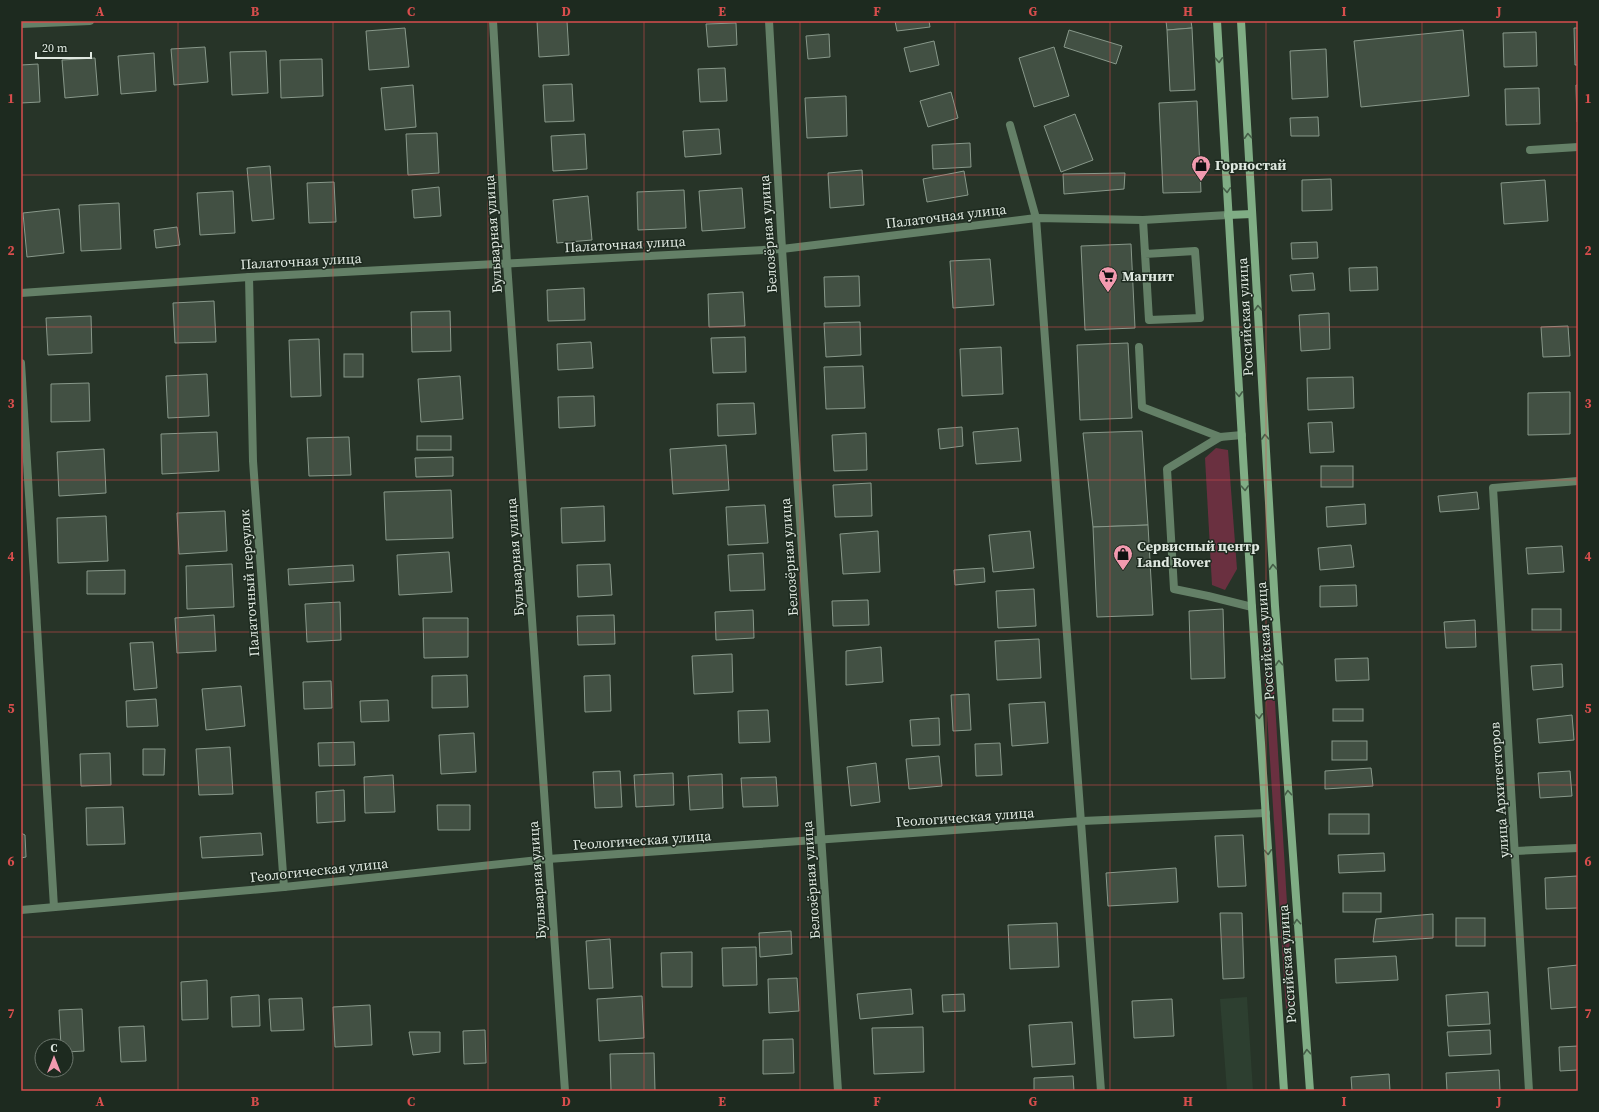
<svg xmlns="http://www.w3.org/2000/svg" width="1599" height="1112" font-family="'Source Serif 4',serif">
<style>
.built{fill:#2d3f30}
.green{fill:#6a3040}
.building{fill:#425043;stroke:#88988a}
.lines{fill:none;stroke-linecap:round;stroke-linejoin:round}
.lane{stroke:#648067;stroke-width:8}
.street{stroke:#648067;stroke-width:8}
.secondary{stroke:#80ad85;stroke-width:8}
.oneway{stroke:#455e48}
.grid{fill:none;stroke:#d84e4d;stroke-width:1;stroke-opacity:0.55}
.labels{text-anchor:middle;stroke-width:3;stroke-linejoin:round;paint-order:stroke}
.poi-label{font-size:14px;font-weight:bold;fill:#dfe8e0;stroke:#1d2a1f;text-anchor:start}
.street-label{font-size:14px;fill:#dfe8e0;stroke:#1d2a1f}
.neatline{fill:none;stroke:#d84e4d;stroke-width:1.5}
.grid-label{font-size:13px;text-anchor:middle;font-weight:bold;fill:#d84e4d}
</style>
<rect width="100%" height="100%" fill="#273428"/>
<polygon class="built" points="1247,997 1253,1091 1227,1091 1220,999"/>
<g class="green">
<polygon points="1216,448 1228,450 1237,569 1225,590 1212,585 1205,458"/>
<polygon points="1271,635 1293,1004 1286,1009 1262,636"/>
</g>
<g class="building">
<polygon points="537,21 567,21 569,55 539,57"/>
<polygon points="895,21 929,21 930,27 897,31"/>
<polygon points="1166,21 1191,21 1192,28 1167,30"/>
<polygon points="736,23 737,45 708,47 706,24"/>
<polygon points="405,28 409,67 369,70 366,31"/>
<polygon points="1192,28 1195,90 1170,91 1167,30"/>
<polygon points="1574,28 1578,28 1578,65 1575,65"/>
<polygon points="1069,30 1122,46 1116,64 1064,47"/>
<polygon points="1463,30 1469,96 1361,107 1354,41"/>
<polygon points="1536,32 1537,66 1504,67 1503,33"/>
<polygon points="829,34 830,57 808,59 806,36"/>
<polygon points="934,41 939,65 910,72 904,48"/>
<polygon points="205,47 208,82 174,85 171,49"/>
<polygon points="1054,47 1069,96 1034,107 1019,58"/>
<polygon points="1326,49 1328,97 1292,99 1290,51"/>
<polygon points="266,51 268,93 232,95 230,52"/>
<polygon points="154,53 156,91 121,94 118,56"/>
<polygon points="95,58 98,95 65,98 62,60"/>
<polygon points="322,59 323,96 281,98 280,60"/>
<polygon points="38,64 40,102 21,103 21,65"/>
<polygon points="725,68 727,101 700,102 698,69"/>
<polygon points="572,84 574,121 545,122 543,85"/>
<polygon points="413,85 416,127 385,130 381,88"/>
<polygon points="1576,85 1578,85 1578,122 1577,122"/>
<polygon points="1539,88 1540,124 1506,125 1505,89"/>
<polygon points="951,92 958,118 928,127 920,101"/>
<polygon points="846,96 847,136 807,138 805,98"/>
<polygon points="1197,101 1201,192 1163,193 1159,103"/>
<polygon points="1075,114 1093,160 1061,172 1044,126"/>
<polygon points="1318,117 1319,136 1291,136 1290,118"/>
<polygon points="719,129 721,154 685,157 683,131"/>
<polygon points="437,133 439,173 408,175 406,134"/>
<polygon points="585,134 587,169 553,171 551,136"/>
<polygon points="970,143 971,167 933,169 932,145"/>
<polygon points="270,166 274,219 252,221 247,168"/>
<polygon points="862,170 864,205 830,208 828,173"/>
<polygon points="964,171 968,195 927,202 923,179"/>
<polygon points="1125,173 1124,189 1064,194 1063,174"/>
<polygon points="1331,179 1332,210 1302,211 1302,180"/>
<polygon points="1545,180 1548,221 1504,224 1501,183"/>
<polygon points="334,182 336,222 309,223 307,183"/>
<polygon points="439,187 441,216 414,218 412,190"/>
<polygon points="742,188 745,228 702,231 699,191"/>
<polygon points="684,190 686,228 638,230 637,192"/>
<polygon points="233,191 235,233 200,235 197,193"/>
<polygon points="588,196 592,240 557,243 553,200"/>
<polygon points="119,203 121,249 81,251 79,205"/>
<polygon points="59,209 64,253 27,257 23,213"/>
<polygon points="177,227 180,245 156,248 154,230"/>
<polygon points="1317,242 1318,258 1292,259 1291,243"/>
<polygon points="1131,244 1135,328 1085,330 1081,246"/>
<polygon points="990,259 994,305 953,308 950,261"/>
<polygon points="1377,267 1378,290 1350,291 1349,268"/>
<polygon points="1313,273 1315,290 1292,291 1290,275"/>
<polygon points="859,276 860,306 825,307 824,277"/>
<polygon points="584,288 585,320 548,321 547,290"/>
<polygon points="743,292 745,326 709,327 708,294"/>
<polygon points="214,301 216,342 175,343 173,303"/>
<polygon points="450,311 451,351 412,352 411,312"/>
<polygon points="1329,313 1330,349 1301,351 1299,315"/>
<polygon points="91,316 92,353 48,355 46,318"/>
<polygon points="860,322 861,355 826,357 824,323"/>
<polygon points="1568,326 1570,356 1543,357 1541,327"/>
<polygon points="745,337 746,372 713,373 711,338"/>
<polygon points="319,339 321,396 291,397 289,340"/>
<polygon points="591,342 593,368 558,370 557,344"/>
<polygon points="1128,343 1132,418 1080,420 1077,345"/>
<polygon points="1001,347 1003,394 962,396 960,349"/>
<rect x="344" y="354" width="19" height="23"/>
<polygon points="863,366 865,408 826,409 824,367"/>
<polygon points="207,374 209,416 168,418 166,376"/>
<polygon points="460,376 463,419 421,422 418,379"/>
<polygon points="1353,377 1354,408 1308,410 1307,378"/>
<polygon points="89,383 90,421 51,422 51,384"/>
<polygon points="1570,392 1570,434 1528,435 1528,393"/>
<polygon points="594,396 595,426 559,428 558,397"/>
<polygon points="754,403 756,434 718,436 717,404"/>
<polygon points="1332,422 1334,452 1310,453 1308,423"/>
<polygon points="962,427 963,446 940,449 938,429"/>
<polygon points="1018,428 1021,461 976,464 973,432"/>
<polygon points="1142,431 1148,525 1093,527 1083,433"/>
<polygon points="217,432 219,471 162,474 161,434"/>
<polygon points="866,433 867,470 834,471 832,435"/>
<rect x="417" y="436" width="34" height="14"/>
<polygon points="349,437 351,475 309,476 307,438"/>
<polygon points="726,445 729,490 673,494 670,449"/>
<polygon points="104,449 106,493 59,496 57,452"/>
<polygon points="453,457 453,476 416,477 415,458"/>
<rect x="1321" y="466" width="32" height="21"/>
<polygon points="871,483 872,516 835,517 833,485"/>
<polygon points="451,490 453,538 386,540 384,492"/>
<polygon points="1477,492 1479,509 1440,512 1438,496"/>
<polygon points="1365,504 1366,524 1327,527 1326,507"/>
<polygon points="765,505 768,543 728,545 726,507"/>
<polygon points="604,506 605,541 562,543 561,508"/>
<polygon points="225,511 227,551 179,554 177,513"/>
<polygon points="106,516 108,561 58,563 57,518"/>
<polygon points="1148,525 1153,615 1097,617 1093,527"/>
<polygon points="878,531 880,572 843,574 840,534"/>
<polygon points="1030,531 1034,568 993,572 989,535"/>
<polygon points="1351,545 1354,567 1320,570 1318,548"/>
<polygon points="1562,546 1564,572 1528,574 1526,548"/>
<polygon points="449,552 452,592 399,595 397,555"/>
<polygon points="763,553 765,590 730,591 728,555"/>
<polygon points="232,564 234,607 187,609 186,566"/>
<polygon points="610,564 612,595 578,597 577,565"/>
<polygon points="353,565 354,581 289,585 288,569"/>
<polygon points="984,568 985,582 955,585 954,570"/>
<polygon points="125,570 125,594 87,594 87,571"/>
<polygon points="1356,585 1357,606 1320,607 1320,586"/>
<polygon points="1034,589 1036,626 998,628 996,591"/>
<polygon points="868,600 869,625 833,626 832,601"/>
<polygon points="340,602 341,640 307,642 305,604"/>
<polygon points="1223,609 1225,678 1191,679 1189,611"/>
<rect x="1532" y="609" width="29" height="21"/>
<polygon points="753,610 754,638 716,640 715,612"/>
<polygon points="214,615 216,651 177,653 175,618"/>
<polygon points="614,615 615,644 578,645 577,616"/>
<polygon points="423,618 468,618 468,657 424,658"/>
<polygon points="1475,620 1476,647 1446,648 1444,622"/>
<polygon points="1039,639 1041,678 997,680 995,641"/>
<polygon points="153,642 157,688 134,690 130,643"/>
<polygon points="881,647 883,682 846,685 846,651"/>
<polygon points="732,654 733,692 694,694 692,656"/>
<polygon points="1368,658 1369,680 1336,681 1335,659"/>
<polygon points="1562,664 1563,687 1533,690 1531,666"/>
<polygon points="467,675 468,707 432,708 432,676"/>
<polygon points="610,675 611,711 585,712 584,676"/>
<polygon points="331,681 332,708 304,709 303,682"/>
<polygon points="241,686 245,726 206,730 202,689"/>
<polygon points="969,694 971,730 953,731 951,695"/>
<polygon points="156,699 158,726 127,727 126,701"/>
<polygon points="388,700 389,721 361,722 360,701"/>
<polygon points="1045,702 1048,743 1012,746 1009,704"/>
<rect x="1333" y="709" width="30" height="12"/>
<polygon points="768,710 770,742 739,743 738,711"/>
<polygon points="1572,715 1574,740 1539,743 1537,719"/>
<polygon points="939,718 940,745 912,746 910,720"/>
<polygon points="474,733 476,772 441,774 439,735"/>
<rect x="1332" y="741" width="35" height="19"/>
<polygon points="354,742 355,765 319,766 318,743"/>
<polygon points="1000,743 1002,775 976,776 975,744"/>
<polygon points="230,747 233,794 199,795 196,749"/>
<polygon points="143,749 165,749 164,775 143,775"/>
<polygon points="110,753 111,785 81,786 80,754"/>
<polygon points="939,756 942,786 909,789 906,759"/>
<polygon points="876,763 880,802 851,806 847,767"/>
<polygon points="1371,768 1373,786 1325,789 1325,771"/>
<polygon points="620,771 622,807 595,808 593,772"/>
<polygon points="1570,771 1572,796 1540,798 1538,773"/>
<polygon points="673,773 674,805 636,807 634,775"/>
<polygon points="722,774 723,808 690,810 688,776"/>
<polygon points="393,775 395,812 365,813 364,777"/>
<polygon points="776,777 778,806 743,807 741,778"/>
<polygon points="344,790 345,821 317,823 316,792"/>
<polygon points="437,805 470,805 470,830 438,830"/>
<polygon points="123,807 125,844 87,845 86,808"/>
<rect x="1329" y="814" width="40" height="20"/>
<polygon points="21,833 25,835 26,857 21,858"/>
<polygon points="261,833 263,855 202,858 200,837"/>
<polygon points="1243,835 1246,886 1218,887 1215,836"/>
<polygon points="1384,853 1385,871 1339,873 1338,855"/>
<polygon points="1176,868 1178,902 1108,906 1106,873"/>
<polygon points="1577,876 1578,908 1546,909 1545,878"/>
<rect x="1343" y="893" width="38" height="19"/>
<polygon points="1220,913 1242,913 1244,978 1223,979"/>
<polygon points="1433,914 1433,938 1373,942 1376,919"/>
<rect x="1456" y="918" width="29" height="28"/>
<polygon points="1057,923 1059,967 1010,969 1008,925"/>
<polygon points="791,931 792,954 760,957 759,933"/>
<polygon points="610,939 613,988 589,989 586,941"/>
<polygon points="756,947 757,985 723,986 722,948"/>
<polygon points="692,952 692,987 662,987 661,953"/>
<polygon points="1396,956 1398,980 1336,983 1335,959"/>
<polygon points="1578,965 1578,1007 1551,1009 1548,968"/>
<polygon points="797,978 799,1011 769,1013 768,979"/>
<polygon points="207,980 208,1019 182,1020 181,982"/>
<polygon points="911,989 913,1014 860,1019 857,994"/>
<polygon points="1488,992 1490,1024 1448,1026 1446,995"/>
<polygon points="964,994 965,1011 943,1012 942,995"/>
<polygon points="259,995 260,1026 232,1027 231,997"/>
<polygon points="642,996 644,1038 599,1041 597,999"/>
<polygon points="302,998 304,1030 271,1031 269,999"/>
<polygon points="1172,999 1174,1036 1134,1038 1132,1001"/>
<polygon points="370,1005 372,1045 335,1047 333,1007"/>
<polygon points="82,1009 84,1051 66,1052 66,1046 61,1046 59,1010"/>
<polygon points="1072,1022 1075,1064 1032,1067 1029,1025"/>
<polygon points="144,1026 146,1061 121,1062 119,1027"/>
<polygon points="923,1027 924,1072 874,1074 872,1028"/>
<polygon points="485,1030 486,1063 464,1064 463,1031"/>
<polygon points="1490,1030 1491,1054 1449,1056 1447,1032"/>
<polygon points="409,1032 440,1032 440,1052 413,1055"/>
<polygon points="793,1039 794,1073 763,1074 763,1040"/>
<polygon points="1578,1046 1578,1070 1560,1071 1559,1047"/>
<polygon points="654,1053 655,1091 611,1091 610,1054"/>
<polygon points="1499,1070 1500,1091 1447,1091 1446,1073"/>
<polygon points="1389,1074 1390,1091 1352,1091 1351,1077"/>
<polygon points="1073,1076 1074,1091 1034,1091 1034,1078"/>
</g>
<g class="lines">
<g class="lane">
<polyline points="1143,220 1149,320 1200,318 1195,251 1145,254"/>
<polyline points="1139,347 1142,407 1220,437"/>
<polyline points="1242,435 1220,437 1167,469 1174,589 1208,596 1252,607"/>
</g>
<g class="street">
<polyline points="493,21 507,263 565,1091"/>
<polyline points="769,21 782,249 838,1091"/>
<polyline points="21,24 90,21"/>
<polyline points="1010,125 1036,218 1101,1091"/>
<polyline points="1530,150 1578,147"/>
<polyline points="249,277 253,461 284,887"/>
<polyline points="21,293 249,277 782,249 1036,218 1143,220 1228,215"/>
<polyline points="21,363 54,907"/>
<polyline points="1516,851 1578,848"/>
<polyline points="21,910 284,887 548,859 1082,821 1266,813"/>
<polyline points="1529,1091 1493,488 1578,481"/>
</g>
<g class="secondary">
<polyline points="1217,21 1252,607 1284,1091"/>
<polyline points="1241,21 1275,606 1310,1091"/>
<polyline points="1228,215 1252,214"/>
</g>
</g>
<defs><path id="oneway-chevron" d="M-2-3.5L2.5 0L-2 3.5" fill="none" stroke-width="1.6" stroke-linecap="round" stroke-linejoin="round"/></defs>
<g class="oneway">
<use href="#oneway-chevron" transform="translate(1219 60) rotate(87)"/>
<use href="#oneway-chevron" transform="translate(1248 136) rotate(-94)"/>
<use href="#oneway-chevron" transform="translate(1227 190) rotate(87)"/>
<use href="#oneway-chevron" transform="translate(1258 308) rotate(-93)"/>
<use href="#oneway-chevron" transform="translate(1239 394) rotate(87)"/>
<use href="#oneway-chevron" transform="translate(1265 437) rotate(-93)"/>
<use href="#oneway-chevron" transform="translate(1245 488) rotate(87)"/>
<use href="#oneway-chevron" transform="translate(1273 567) rotate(-93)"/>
<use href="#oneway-chevron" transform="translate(1279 663) rotate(-94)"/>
<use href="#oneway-chevron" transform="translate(1259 716) rotate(86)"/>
<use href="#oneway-chevron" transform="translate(1288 793) rotate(-94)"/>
<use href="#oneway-chevron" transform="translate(1268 852) rotate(86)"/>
<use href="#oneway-chevron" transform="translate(1297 922) rotate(-94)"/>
<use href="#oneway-chevron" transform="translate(1307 1052) rotate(-94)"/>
</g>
<path class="grid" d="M178,21V1091M333,21V1091M488,21V1091M644,21V1091M800,21V1091M955,21V1091M1110,21V1091M1266,21V1091M1422,21V1091M21,175H1578M21,327H1578M21,480H1578M21,632H1578M21,785H1578M21,937H1578"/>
<defs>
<g id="shop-pin" transform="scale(1)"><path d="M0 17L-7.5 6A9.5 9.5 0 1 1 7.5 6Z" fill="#f29aaf" stroke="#1d2a1f"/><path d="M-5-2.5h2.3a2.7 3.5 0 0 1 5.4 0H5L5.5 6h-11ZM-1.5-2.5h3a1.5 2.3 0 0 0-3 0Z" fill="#111"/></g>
<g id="supermarket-pin" transform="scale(1)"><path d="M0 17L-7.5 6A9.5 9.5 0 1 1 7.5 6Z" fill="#f29aaf" stroke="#1d2a1f"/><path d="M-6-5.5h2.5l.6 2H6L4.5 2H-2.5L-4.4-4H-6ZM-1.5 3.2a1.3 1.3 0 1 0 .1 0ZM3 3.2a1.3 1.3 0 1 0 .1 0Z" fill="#111"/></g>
</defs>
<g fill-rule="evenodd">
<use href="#shop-pin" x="1201" y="165"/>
<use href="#supermarket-pin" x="1108" y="276"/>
<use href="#shop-pin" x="1123" y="554"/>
</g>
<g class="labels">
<g class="poi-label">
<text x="1215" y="170">Горностай</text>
<text x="1122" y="281">Магнит</text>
<text x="1137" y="551">Сервисный центр<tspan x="1137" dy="16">Land Rover</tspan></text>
</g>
<g class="street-label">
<text transform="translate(946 216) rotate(-7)" y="5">Палаточная улица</text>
<text transform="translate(493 234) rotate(-94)" y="5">Бульварная улица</text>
<text transform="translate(768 234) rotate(-94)" y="5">Белозёрная улица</text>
<text transform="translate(625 244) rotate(-3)" y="5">Палаточная улица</text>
<text transform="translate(301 261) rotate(-3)" y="5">Палаточная улица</text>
<text transform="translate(1245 317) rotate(-93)" y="5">Российская улица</text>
<text transform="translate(515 557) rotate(-94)" y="5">Бульварная улица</text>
<text transform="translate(789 557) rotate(-94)" y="5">Белозёрная улица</text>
<text transform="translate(249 583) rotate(-94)" y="5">Палаточный переулок</text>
<text transform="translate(1265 641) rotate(-94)" y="5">Российская улица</text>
<text transform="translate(1499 790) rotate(-94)" y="5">улица Архитекторов</text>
<text transform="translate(965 817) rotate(-4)" y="5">Геологическая улица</text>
<text transform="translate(642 840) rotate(-4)" y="5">Геологическая улица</text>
<text transform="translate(319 870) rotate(-6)" y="5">Геологическая улица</text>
<text transform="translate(537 880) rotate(-94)" y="5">Бульварная улица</text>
<text transform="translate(811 880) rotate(-94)" y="5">Белозёрная улица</text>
<text transform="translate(1287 964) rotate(-94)" y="5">Российская улица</text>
</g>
</g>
<rect width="1599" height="1112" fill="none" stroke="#1d2a1f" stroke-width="44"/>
<g transform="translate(54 1058)"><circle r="19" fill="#1d2a1f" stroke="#6b766c"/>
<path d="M0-3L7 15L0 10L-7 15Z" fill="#f29aaf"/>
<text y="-6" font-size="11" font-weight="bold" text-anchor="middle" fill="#dfe8e0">С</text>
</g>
<path d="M36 52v6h55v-6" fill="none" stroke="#dfe8e0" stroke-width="2"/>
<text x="42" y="52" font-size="12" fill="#dfe8e0" stroke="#1d2a1f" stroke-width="3" paint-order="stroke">20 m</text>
<rect x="22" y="22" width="1555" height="1068" class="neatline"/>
<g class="grid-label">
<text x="100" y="16">A</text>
<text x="255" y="16">B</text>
<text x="411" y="16">C</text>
<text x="566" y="16">D</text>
<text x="722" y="16">E</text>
<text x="877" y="16">F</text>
<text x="1033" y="16">G</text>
<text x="1188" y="16">H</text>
<text x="1344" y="16">I</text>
<text x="1499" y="16">J</text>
<text x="11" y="103">1</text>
<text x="1588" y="103">1</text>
<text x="11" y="255">2</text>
<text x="1588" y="255">2</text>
<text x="11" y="408">3</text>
<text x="1588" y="408">3</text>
<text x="11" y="561">4</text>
<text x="1588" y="561">4</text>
<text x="11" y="713">5</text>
<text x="1588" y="713">5</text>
<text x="11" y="866">6</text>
<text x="1588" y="866">6</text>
<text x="11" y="1018">7</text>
<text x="1588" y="1018">7</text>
<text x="100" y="1106">A</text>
<text x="255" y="1106">B</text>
<text x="411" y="1106">C</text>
<text x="566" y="1106">D</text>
<text x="722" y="1106">E</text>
<text x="877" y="1106">F</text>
<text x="1033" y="1106">G</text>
<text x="1188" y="1106">H</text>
<text x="1344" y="1106">I</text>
<text x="1499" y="1106">J</text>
</g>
</svg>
